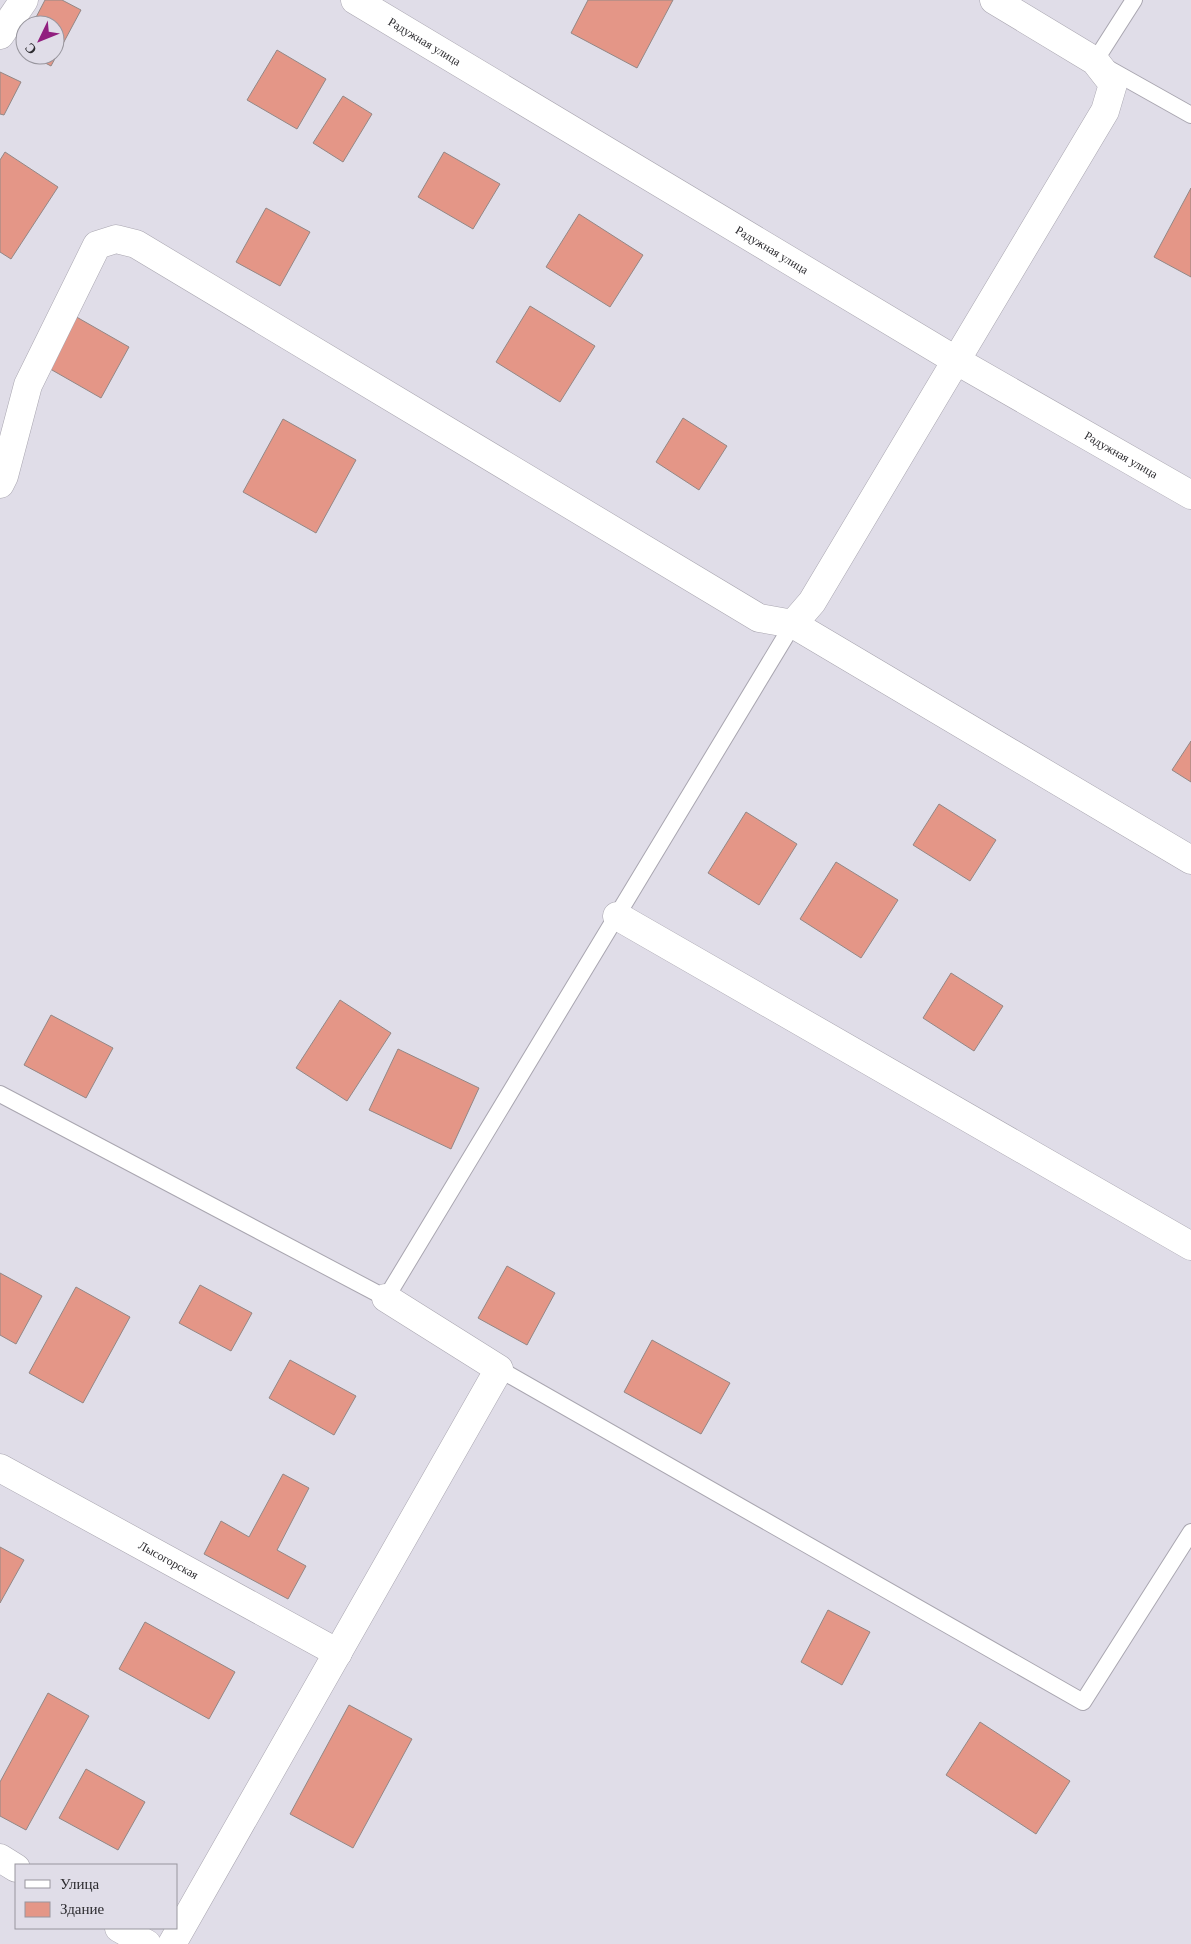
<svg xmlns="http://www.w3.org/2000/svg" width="1191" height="1944" font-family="Georgia,serif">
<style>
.building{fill:#e49687;stroke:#938785}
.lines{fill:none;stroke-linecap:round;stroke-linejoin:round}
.lane-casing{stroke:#a9a6b0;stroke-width:18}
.street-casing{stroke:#a9a6b0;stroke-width:29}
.lane{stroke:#fff;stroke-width:16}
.street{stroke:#fff;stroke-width:28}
.labels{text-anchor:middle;stroke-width:5;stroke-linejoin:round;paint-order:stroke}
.street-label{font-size:12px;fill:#2d2c30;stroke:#e0dde8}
</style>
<rect width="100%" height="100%" fill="#e0dde8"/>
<g class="building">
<polygon points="45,0 62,0 81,10 51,66 30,55 55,55 55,25 32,25"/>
<polygon points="588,0 673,0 637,68 571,33"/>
<polygon points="25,38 25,52 19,49"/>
<polygon points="277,50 326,79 297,129 247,100"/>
<polygon points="0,72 21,82 4,115 0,114"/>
<polygon points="343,96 372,114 343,162 313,143"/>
<polygon points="5,152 58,187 11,259 0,252 0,160"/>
<polygon points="444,152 500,184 473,229 418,197"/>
<polygon points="1191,188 1191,277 1154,257"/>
<polygon points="266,208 310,232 280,286 236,262"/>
<polygon points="579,214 643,255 610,307 546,267"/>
<polygon points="530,306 595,346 560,402 496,362"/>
<polygon points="73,315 129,347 101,398 45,366"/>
<polygon points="683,418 727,446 699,490 656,462"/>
<polygon points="283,419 356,460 316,533 243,492"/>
<polygon points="1191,741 1191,782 1172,770"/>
<polygon points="939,804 996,840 970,881 913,845"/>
<polygon points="746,812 797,844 759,905 708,873"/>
<polygon points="836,862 898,900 861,958 800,919"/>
<polygon points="951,973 1003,1006 974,1051 923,1018"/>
<polygon points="340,1000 391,1033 347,1101 296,1068"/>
<polygon points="51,1015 113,1048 86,1098 24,1065"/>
<polygon points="398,1049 479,1088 451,1149 369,1110"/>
<polygon points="507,1266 555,1293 527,1345 478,1318"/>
<polygon points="0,1273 42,1296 16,1344 0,1335"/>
<polygon points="200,1285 252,1313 231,1351 179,1323"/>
<polygon points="76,1287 130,1317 83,1403 29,1373"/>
<polygon points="652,1340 730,1383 701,1434 624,1392"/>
<polygon points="290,1360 356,1396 334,1435 269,1398"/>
<polygon points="283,1474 309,1488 277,1550 306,1566 288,1599 204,1554 221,1521 249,1537"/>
<polygon points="0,1547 24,1560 0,1603"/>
<polygon points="828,1610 870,1632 842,1685 801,1662"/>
<polygon points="145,1622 235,1672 209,1719 119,1669"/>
<polygon points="48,1693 89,1716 26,1830 0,1816 0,1782"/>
<polygon points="349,1705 412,1739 353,1848 290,1814"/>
<polygon points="980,1722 1070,1781 1036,1834 946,1775"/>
<polygon points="86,1769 145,1802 118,1850 59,1818"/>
</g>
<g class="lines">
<g class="lane-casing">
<g id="lane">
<polyline points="1134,0 1095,61 1191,115"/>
<polyline points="0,1094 386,1298 793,624"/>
<polyline points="499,1369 1083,1702 1191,1532"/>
</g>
</g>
<g class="street-casing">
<g id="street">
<path id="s1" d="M355,0L957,361L1191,495"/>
<polyline points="0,35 24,0"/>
<polyline points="0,484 4,476 28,385 97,245 116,239 136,244 759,618 793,624 812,602 1105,111 1113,84 1095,61 994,0"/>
<polyline points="793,624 1191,860"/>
<polyline points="617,916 1191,1246"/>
<path id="s2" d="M0,1468L338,1653"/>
<polyline points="0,1858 16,1868"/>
<polyline points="119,1928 147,1944"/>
<polyline points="172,1944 499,1369 386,1298"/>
</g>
</g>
<use href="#lane" class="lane"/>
<use href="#street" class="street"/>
</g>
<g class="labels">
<g class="street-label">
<text dy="4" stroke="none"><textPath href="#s1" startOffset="81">Радужная улица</textPath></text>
<text dy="4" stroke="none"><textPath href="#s1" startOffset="486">Радужная улица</textPath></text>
<text dy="4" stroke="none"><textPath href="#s1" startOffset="891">Радужная улица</textPath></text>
<text dy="4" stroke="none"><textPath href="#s2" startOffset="192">Лысогорская</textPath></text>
</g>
</g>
<rect x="15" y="1864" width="162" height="65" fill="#e0dde8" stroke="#98969e"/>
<rect x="25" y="1880" width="25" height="8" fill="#ffffff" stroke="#98969e"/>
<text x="60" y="1889" font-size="15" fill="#2d2c30">Улица</text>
<rect x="25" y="1902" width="25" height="15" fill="#e49687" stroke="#98969e"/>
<text x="60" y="1914" font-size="15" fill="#2d2c30">Здание</text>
<g transform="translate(40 40) rotate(227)"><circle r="24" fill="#e0dde8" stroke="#98969e"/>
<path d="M0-4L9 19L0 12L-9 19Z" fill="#911f7f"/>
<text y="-8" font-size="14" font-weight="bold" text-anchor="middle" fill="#2d2c30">С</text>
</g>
</svg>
